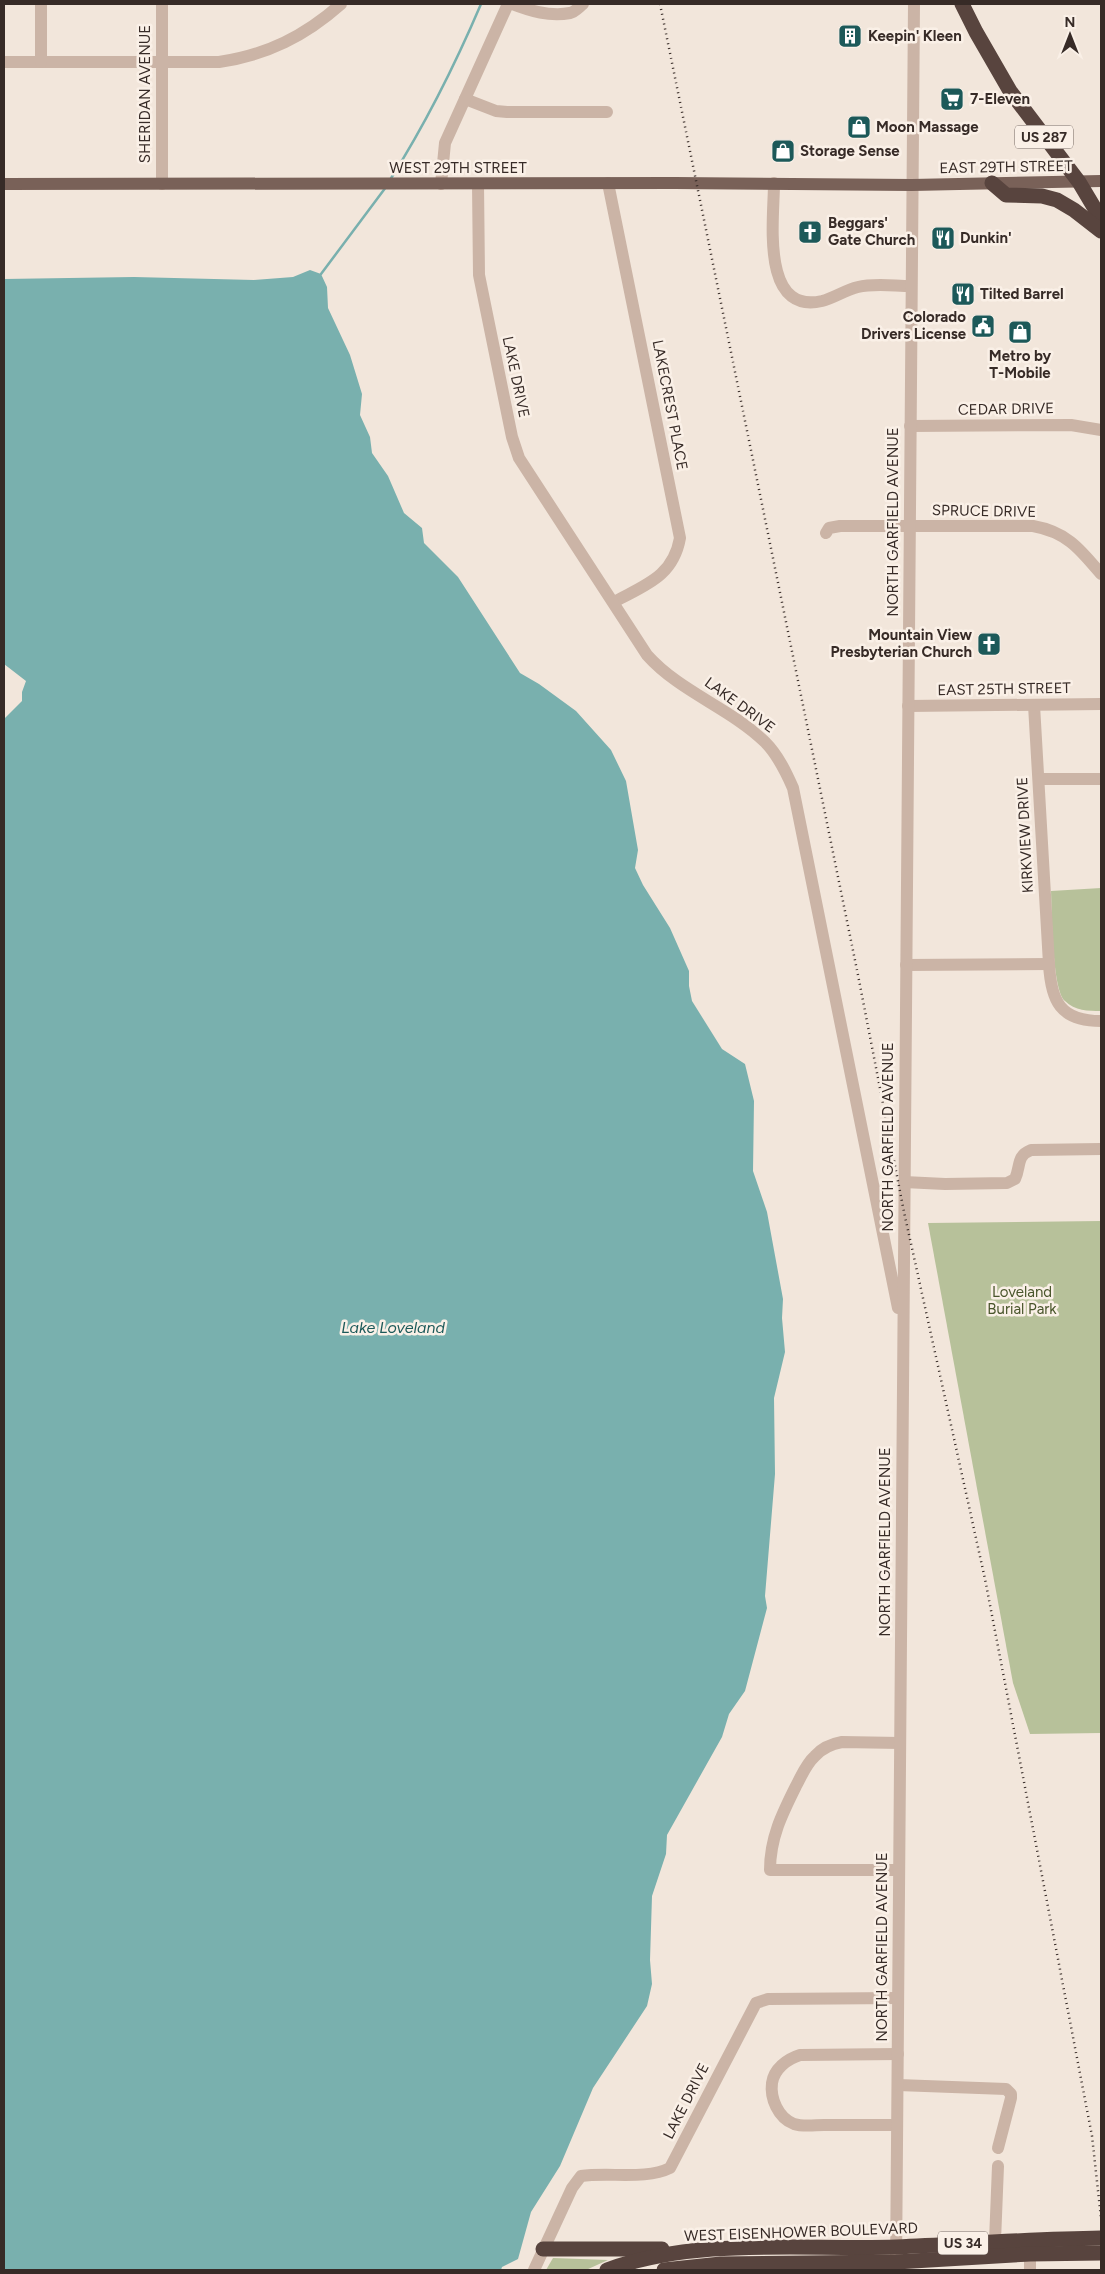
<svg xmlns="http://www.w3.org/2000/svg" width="1105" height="2274" font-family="Figtree,sans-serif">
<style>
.green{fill:#b7c19a}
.water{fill:#79b0ae}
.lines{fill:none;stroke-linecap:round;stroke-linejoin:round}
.stream{stroke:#79b0ae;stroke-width:2.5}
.minor{stroke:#cbb4a6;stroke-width:12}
.major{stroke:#796158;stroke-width:12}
.highway{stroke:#58443e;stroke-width:15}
.rail{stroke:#372b27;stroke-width:2.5;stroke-dasharray:1 4;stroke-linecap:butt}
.labels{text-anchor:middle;stroke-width:5;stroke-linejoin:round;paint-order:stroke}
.shield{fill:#faf0e7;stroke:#726661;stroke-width:1}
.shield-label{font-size:14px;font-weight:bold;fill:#372b27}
.poi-label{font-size:15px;font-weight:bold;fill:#372b27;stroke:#faf0e7;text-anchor:start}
.street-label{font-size:15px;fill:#372b27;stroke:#faf0e7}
.park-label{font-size:15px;fill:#49552b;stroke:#faf0e7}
.water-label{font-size:16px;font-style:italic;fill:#1c5959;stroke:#faf0e7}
</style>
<rect width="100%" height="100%" fill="#f2e6db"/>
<g class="green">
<path d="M1101,888V1011C1088,1011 1075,1011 1065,1001C1052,989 1052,912 1051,891Z"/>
<polygon points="1101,1221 1101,1733 1030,1734 1013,1683 928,1223"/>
<polygon points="553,2258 608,2260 586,2270 546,2270"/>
</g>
<polygon class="water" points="310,270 321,274 327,287 328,308 350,355 362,394 360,415 370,437 372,453 388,476 404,513 422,528 424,543 458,577 520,673 539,684 576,711 611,750 626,781 638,850 635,868 643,885 670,928 689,971 689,986 692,1001 722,1049 745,1064 754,1101 753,1171 767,1212 783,1299 782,1318 785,1352 774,1398 775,1474 765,1596 767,1608 745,1691 729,1714 722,1737 667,1835 666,1854 652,1896 650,1960 652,1984 647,2006 593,2088 560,2166 531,2212 518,2259 502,2267 501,2270 4,2270 4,719 22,701 22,692 26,681 4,664 4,279 134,277 254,280 293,277"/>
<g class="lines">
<g class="stream">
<path d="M390,180C426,123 455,65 481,4"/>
<polyline points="321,274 386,187"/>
</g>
<g class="minor">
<polyline points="162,4 162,184"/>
<path d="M512,4C530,11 550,17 570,13C575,12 579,7 583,4"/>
<path d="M4,62H219C267,55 305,36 341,4"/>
<polyline points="41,62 41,4"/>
<polyline points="465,99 496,111 507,112 607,112"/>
<path d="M608,183L680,538C673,577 645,585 614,602"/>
<path d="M774,183C774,218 760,315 822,301C834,298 845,290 858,287C874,283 894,286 911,286"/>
<polyline points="441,184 445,143 508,4"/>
<path d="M478,184L479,275L512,437L519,458L647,655C680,692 730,708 765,742C778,755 786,772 793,788L898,1308"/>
<polyline points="910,426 1071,425 1101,430"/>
<path d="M826,533L829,528L840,526H1033C1067,532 1080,549 1101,574"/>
<path d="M1034,705L1049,964C1051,1001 1060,1021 1101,1021"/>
<polyline points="908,706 1101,704"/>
<polyline points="1039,779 1101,779"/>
<polyline points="906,965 1049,964"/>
<path d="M904,1182L945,1184L1007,1183L1015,1179C1021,1166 1016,1156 1031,1150L1101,1149"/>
<path d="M899,1870H770C770,1838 782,1814 796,1786C802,1775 806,1764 815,1756C822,1748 831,1744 842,1742L900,1743"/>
<polyline points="898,2085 1006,2089 1011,2094 1011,2098 998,2148"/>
<path d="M897,2125C873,2125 849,2125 824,2125C815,2125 803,2127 794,2124C778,2118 770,2098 772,2083C774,2069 787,2059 800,2055L898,2054"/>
<polyline points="995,2241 998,2166"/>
<path d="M534,2270L572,2188L581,2176C609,2172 646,2180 670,2168L756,2003L768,1999L898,1998"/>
<polyline points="896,2270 914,4"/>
<polyline points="1030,2270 1030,2254"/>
</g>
<polyline class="major" points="4,184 675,183 912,185 1101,181"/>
<g class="highway">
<polyline points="962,4 976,32 1010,91 1079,182 1101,219"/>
<polyline points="992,183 1006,195 1042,196 1057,200 1074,210 1101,231"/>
<polyline points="543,2249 662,2249"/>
<path d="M607,2270C697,2237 803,2250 897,2247C965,2244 1033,2239 1101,2238"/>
<polyline points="664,2270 721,2264 896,2262 1030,2254 1101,2253"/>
</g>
<polyline class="rail" points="660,4 858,975 904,1212 985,1579 1092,2136 1101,2218"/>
</g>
<defs>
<g id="building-square" transform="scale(1.25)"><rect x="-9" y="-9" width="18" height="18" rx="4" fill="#1c5959" stroke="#faf0e7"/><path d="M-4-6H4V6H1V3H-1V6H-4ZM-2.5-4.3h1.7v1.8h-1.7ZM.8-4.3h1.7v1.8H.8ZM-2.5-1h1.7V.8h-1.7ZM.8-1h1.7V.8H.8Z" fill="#fff"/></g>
<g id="supermarket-square" transform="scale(1.25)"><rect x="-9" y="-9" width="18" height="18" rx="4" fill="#1c5959" stroke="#faf0e7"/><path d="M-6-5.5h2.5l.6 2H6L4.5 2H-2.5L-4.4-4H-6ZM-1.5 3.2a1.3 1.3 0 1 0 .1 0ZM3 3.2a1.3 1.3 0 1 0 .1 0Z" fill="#fff"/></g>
<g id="shop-square" transform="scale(1.25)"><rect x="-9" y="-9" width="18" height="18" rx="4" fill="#1c5959" stroke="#faf0e7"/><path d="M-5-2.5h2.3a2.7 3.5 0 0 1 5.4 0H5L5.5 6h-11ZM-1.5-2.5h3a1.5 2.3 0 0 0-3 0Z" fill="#fff"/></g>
<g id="church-square" transform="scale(1.25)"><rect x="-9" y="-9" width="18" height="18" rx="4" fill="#1c5959" stroke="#faf0e7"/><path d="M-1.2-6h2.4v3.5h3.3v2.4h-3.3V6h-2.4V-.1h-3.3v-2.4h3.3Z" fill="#fff"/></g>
<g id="restaurant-square" transform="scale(1.25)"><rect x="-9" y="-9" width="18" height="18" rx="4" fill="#1c5959" stroke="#faf0e7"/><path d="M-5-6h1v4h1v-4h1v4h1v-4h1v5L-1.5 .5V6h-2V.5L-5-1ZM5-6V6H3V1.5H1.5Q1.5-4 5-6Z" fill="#fff"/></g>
<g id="civic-square" transform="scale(1.25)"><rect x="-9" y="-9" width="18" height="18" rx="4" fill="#1c5959" stroke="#faf0e7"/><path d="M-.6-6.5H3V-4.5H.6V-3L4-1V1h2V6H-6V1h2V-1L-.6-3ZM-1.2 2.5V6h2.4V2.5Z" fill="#fff"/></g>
</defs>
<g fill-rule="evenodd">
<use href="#building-square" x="850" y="36"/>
<use href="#supermarket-square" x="952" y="99"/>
<use href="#shop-square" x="859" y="127"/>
<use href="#shop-square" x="783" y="151"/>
<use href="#church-square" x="810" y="232"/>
<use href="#restaurant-square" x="943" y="238"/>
<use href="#restaurant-square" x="963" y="294"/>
<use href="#civic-square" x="983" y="326"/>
<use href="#shop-square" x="1020" y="332"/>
<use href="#church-square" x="989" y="644"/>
</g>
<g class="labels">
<g class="shield">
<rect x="1015" y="125.5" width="58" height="23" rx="4"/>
<rect x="938" y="2231.5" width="50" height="23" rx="4"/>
</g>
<g class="shield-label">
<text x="1044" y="142">US 287</text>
<text x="963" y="2248">US 34</text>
</g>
<g class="poi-label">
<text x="868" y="41">Keepin' Kleen</text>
<text x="970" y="104">7-Eleven</text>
<text x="876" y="132">Moon Massage</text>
<text x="800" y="156">Storage Sense</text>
<text x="828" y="228">Beggars'<tspan x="828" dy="17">Gate Church</tspan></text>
<text x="960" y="243">Dunkin'</text>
<text x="980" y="299">Tilted Barrel</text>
<text x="966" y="322" text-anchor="end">Colorado<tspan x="966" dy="17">Drivers License</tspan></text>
<text x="1020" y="361" text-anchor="middle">Metro by<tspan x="1020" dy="17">T-Mobile</tspan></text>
<text x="972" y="640" text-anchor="end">Mountain View<tspan x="972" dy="17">Presbyterian Church</tspan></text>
</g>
<g class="street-label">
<text transform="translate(145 94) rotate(-90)" y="5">SHERIDAN AVENUE</text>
<text transform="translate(1006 167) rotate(-1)" y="5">EAST 29TH STREET</text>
<text x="458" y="173">WEST 29TH STREET</text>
<text transform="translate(516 377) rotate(78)" y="5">LAKE DRIVE</text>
<text transform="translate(670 405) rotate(79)" y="5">LAKECREST PLACE</text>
<text transform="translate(1006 409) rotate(-1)" y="5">CEDAR DRIVE</text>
<text transform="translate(984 511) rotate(1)" y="5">SPRUCE DRIVE</text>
<text transform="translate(893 522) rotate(-90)" y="5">NORTH GARFIELD AVENUE</text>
<text transform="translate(1004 689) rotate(-1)" y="5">EAST 25TH STREET</text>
<text transform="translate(740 705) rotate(36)" y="5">LAKE DRIVE</text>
<text transform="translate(1025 835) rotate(-93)" y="5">KIRKVIEW DRIVE</text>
<text transform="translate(888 1137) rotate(-90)" y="5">NORTH GARFIELD AVENUE</text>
<text transform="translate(885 1542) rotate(-90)" y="5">NORTH GARFIELD AVENUE</text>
<text transform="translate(882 1947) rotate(-90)" y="5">NORTH GARFIELD AVENUE</text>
<text transform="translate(686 2101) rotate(-63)" y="5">LAKE DRIVE</text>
<text transform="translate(801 2232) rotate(-2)" y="5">WEST EISENHOWER BOULEVARD</text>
</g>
<g class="park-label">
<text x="1022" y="1297">Loveland<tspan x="1022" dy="17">Burial Park</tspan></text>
</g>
<g class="water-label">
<text x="393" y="1333">Lake Loveland</text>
</g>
</g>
<rect width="1105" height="2274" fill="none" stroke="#372b27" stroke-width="10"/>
<g transform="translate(1070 35)" stroke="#faf0e7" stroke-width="4" paint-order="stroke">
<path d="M0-4L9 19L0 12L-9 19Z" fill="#372b27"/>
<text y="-8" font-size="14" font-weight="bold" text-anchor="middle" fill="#372b27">N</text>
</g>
</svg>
